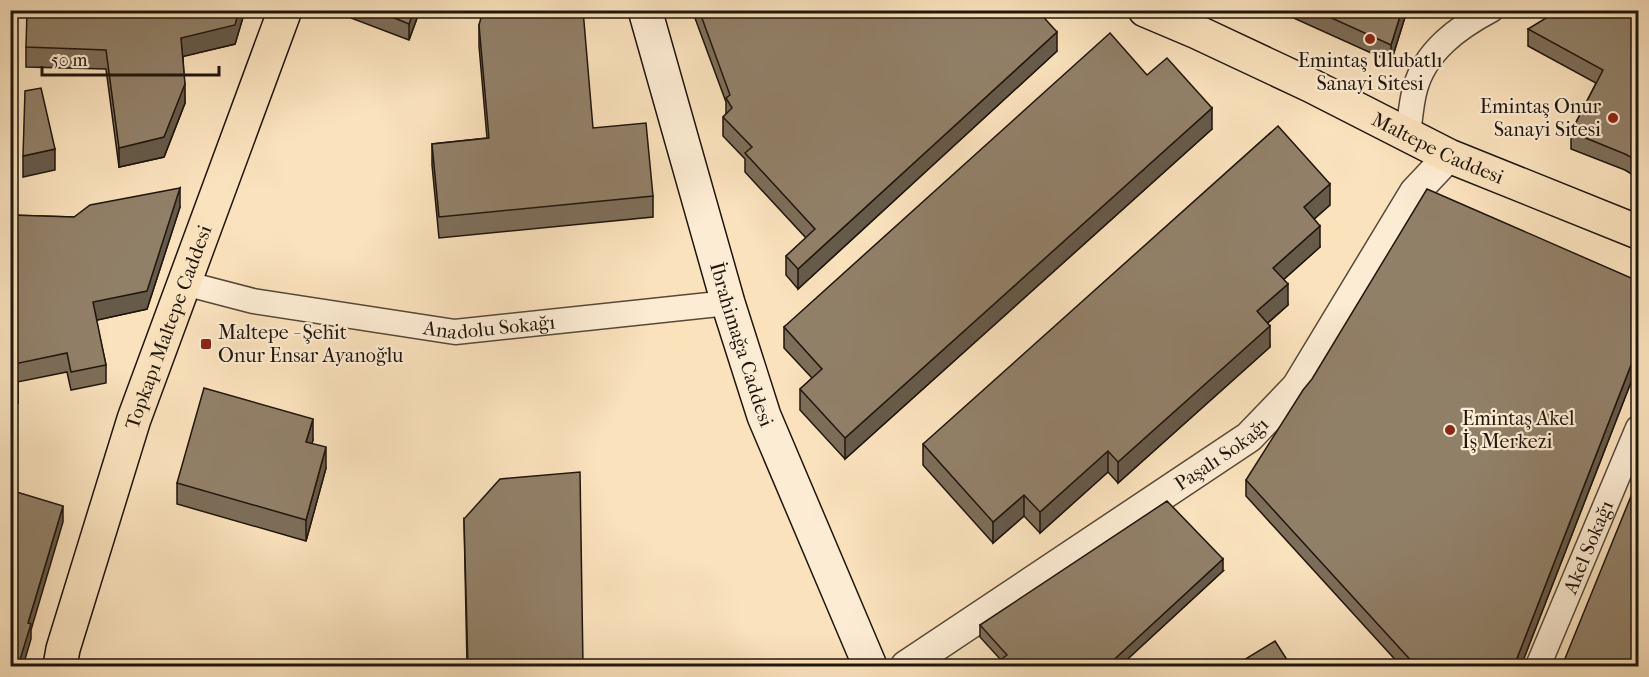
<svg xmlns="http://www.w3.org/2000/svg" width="1649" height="677" font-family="'IM FELL French Canon',serif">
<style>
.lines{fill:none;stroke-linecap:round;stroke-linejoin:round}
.minor-casing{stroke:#564938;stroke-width:27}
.tertiary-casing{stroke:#564938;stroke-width:33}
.secondary-casing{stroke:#1f160c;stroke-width:36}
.primary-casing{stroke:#1f160c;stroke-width:36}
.minor{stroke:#fcecd3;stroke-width:24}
.tertiary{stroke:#fcecd3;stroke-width:30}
.secondary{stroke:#fcecd3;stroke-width:33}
.primary{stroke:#fae2bc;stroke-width:33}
.wall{fill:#7d6e59;stroke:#1f160c;stroke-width:1.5}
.shaded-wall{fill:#665a49;stroke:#1f160c;stroke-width:1.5}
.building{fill:#918068;stroke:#1f160c;stroke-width:1.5}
.poi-dot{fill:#8f2418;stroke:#fcecd3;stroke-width:2}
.labels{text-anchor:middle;stroke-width:4.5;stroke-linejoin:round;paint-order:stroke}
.poi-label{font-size:20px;fill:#1f160c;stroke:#fcecd3;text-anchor:start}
.street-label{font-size:20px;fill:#1f160c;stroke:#fcecd3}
</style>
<rect width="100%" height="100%" fill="#fae2bc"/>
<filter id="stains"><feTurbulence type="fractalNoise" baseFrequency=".00333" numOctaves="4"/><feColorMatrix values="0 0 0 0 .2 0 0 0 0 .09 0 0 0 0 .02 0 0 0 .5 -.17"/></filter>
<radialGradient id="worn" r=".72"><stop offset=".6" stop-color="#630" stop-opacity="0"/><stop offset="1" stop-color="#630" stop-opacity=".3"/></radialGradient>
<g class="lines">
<g class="minor-casing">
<g id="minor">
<path d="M1408,135C1410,120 1411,103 1415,89C1425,51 1459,27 1491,10"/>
<path id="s1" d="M184,283L253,301L455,332L728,303"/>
<path id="s2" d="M1538,666L1638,428"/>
</g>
</g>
<g class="tertiary-casing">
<g id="tertiary">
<path id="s3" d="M906,666L1249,437L1297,387L1415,192L1449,156"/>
</g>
</g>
<g class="secondary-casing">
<g id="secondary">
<path id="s4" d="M645,10L728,303L764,416L870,666"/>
</g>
</g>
<g class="primary-casing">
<g id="primary">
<path id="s5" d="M1145,10L1197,32L1312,86L1449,156L1638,232"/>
<path id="s6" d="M60,666L63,649L134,419L285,10"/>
</g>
</g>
<use href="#minor" class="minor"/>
<use href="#tertiary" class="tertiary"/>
<use href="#secondary" class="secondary"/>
<use href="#primary" class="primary"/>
</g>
<g class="wall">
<polygon points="244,10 244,14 235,44 183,56 185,103 164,157 119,167 106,69 26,67 26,47"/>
<polygon points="351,10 420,10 409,40 351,18"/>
<polygon points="692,10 1037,10 1057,51 798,289 786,275 786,256 806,238 745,172 745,159 723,136 723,117 726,114 726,102"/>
<polygon points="1276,10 1417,10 1405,17 1391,62"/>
<polygon points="1638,10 1638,178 1625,170 1571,149 1571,132 1596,83 1528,46 1528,29"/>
<polygon points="479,25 593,128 653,196 653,217 439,238 432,165 432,144 487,138 479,46"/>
<polygon points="1147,75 1212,129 845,459 800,410 800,389 812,378 784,348 784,327"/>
<polygon points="1330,205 1314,219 1320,247 1284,279 1288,305 1268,323 1270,347 1118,483 1108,472 1040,533 1024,516 993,543 923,465 923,444"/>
<polygon points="180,207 147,309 96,320 106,365 106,383 71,390 67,372 17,382 18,403 10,404 10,215 74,217"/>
<polygon points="1638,364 1521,666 1401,666 1246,496 1246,480"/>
<polygon points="313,440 312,443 326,468 306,541 177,504 177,483"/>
<polygon points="464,519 583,666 467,666"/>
<polygon points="1223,571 1120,666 999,666 999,661 1001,660 980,637 980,625"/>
</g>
<g class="shaded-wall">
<polygon points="239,10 244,10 244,14 235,44 181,57 181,38"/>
<polygon points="414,10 420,10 409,40 409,24"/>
<polygon points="1402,10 1417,10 1405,17 1391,62 1391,45"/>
<polygon points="1057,32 1057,51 798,289 798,269"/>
<polygon points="185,84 185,103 164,157 119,167 119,148"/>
<polygon points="1212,108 1212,129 845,459 845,438"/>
<polygon points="55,149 55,170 23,177 23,156"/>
<polygon points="13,159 13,179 10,180 10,160"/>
<polygon points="1330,184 1330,205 1304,228 1304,207"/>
<polygon points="180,188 180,207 147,309 93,321 93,302"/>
<polygon points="1320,226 1320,247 1273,289 1273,268"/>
<polygon points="1288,284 1288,305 1257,332 1257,311"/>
<polygon points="1270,326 1270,347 1118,483 1118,462"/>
<polygon points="1638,347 1638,364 1521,666 1514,666"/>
<polygon points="18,384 18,403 10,404 10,386"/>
<polygon points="313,419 313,440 306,463 306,442"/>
<polygon points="326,447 326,468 306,541 306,520"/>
<polygon points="1108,451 1108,472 1040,533 1040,512"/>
<polygon points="1024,495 1024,516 993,543 993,522"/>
<polygon points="63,506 63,522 31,630 31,639 23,666 18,666 28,623"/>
<polygon points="1223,559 1223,571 1120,666 1107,666"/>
</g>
<g class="building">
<polygon points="27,10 239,10 235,25 181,38 185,84 164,137 119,148 106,50 26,47"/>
<polygon points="375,10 414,10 409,24"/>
<polygon points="483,10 583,10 593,128 646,123 653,196 439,217 432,144 489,138 479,25"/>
<polygon points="699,10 1037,10 1057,32 798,269 786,256 815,229 745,153 752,147 723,117 732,108 726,98 730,95"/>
<polygon points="1314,10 1402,10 1391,45"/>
<polygon points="1559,10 1638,10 1638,161 1625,154 1571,132 1603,70 1528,29"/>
<polygon points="1110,33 1147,75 1167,58 1212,108 845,438 800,389 822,369 784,327"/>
<polygon points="41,88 55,149 23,156 25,91"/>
<polygon points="1278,126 1330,184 1304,207 1320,226 1273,268 1288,284 1257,311 1270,326 1118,462 1108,451 1040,512 1024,495 993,522 923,444"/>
<polygon points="10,145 13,159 10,160"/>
<polygon points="180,188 147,291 93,302 106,365 71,372 67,353 14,364 18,384 10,386 10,215 74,217 90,205"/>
<polygon points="1427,189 1638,281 1638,347 1514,666 1416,666 1246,480 1303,390 1312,379"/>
<polygon points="204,388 313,419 306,442 326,447 306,520 177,483"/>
<polygon points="580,472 583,666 468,666 464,519 500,479"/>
<polygon points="1638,479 1638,666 1562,666"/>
<polygon points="10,490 63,506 28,623 31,624 18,666 10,666"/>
<polygon points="1167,501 1223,559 1107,666 1099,666 1095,662 1091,666 1004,666 999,661 1007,655 980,625"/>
<polygon points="1275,641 1291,666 1234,666"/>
<polygon points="116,662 137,666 115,666"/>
</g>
<g class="poi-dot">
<circle cx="1370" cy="39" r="6"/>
<circle cx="1613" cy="118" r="6"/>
<rect x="200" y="338" width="12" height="12" rx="3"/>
<circle cx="1450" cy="430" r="6"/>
</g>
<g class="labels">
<g class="poi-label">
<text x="1370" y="67" text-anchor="middle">Emintaş Ulubatlı<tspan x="1370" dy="23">Sanayi Sitesi</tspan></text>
<text x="1601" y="113" text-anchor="end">Emintaş Onur<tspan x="1601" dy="23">Sanayi Sitesi</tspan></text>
<text x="218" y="339">Maltepe - Şehit<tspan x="218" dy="23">Onur Ensar Ayanoğlu</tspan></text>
<text x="1462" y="425">Emintaş Akel<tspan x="1462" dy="23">İş Merkezi</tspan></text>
</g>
<g class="street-label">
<text dy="7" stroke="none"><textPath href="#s5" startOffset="324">Maltepe Caddesi</textPath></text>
<text dy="7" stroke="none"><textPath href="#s1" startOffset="310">Anadolu Sokağı</textPath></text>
<text dy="7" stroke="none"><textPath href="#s6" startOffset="356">Topkapı Maltepe Caddesi</textPath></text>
<text dy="7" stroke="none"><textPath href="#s4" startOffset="348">İbrahimağa Caddesi</textPath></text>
<text dy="7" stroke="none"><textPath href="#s3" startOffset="380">Paşalı Sokağı</textPath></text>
<text dy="7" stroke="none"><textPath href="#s2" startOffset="129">Akel Sokağı</textPath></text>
</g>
</g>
<rect width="1649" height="677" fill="none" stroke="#fae2bc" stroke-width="36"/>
<rect x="12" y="12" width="1625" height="653" fill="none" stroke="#1f160c" stroke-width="3"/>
<rect x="18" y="18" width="1613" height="641" fill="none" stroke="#1f160c" stroke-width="1.5"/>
<path d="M42 66v9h177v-9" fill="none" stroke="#1f160c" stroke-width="3"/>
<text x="51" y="66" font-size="18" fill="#1f160c" stroke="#fcecd3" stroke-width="4.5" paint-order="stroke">50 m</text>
<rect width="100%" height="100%" filter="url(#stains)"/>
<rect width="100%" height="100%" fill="url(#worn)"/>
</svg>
